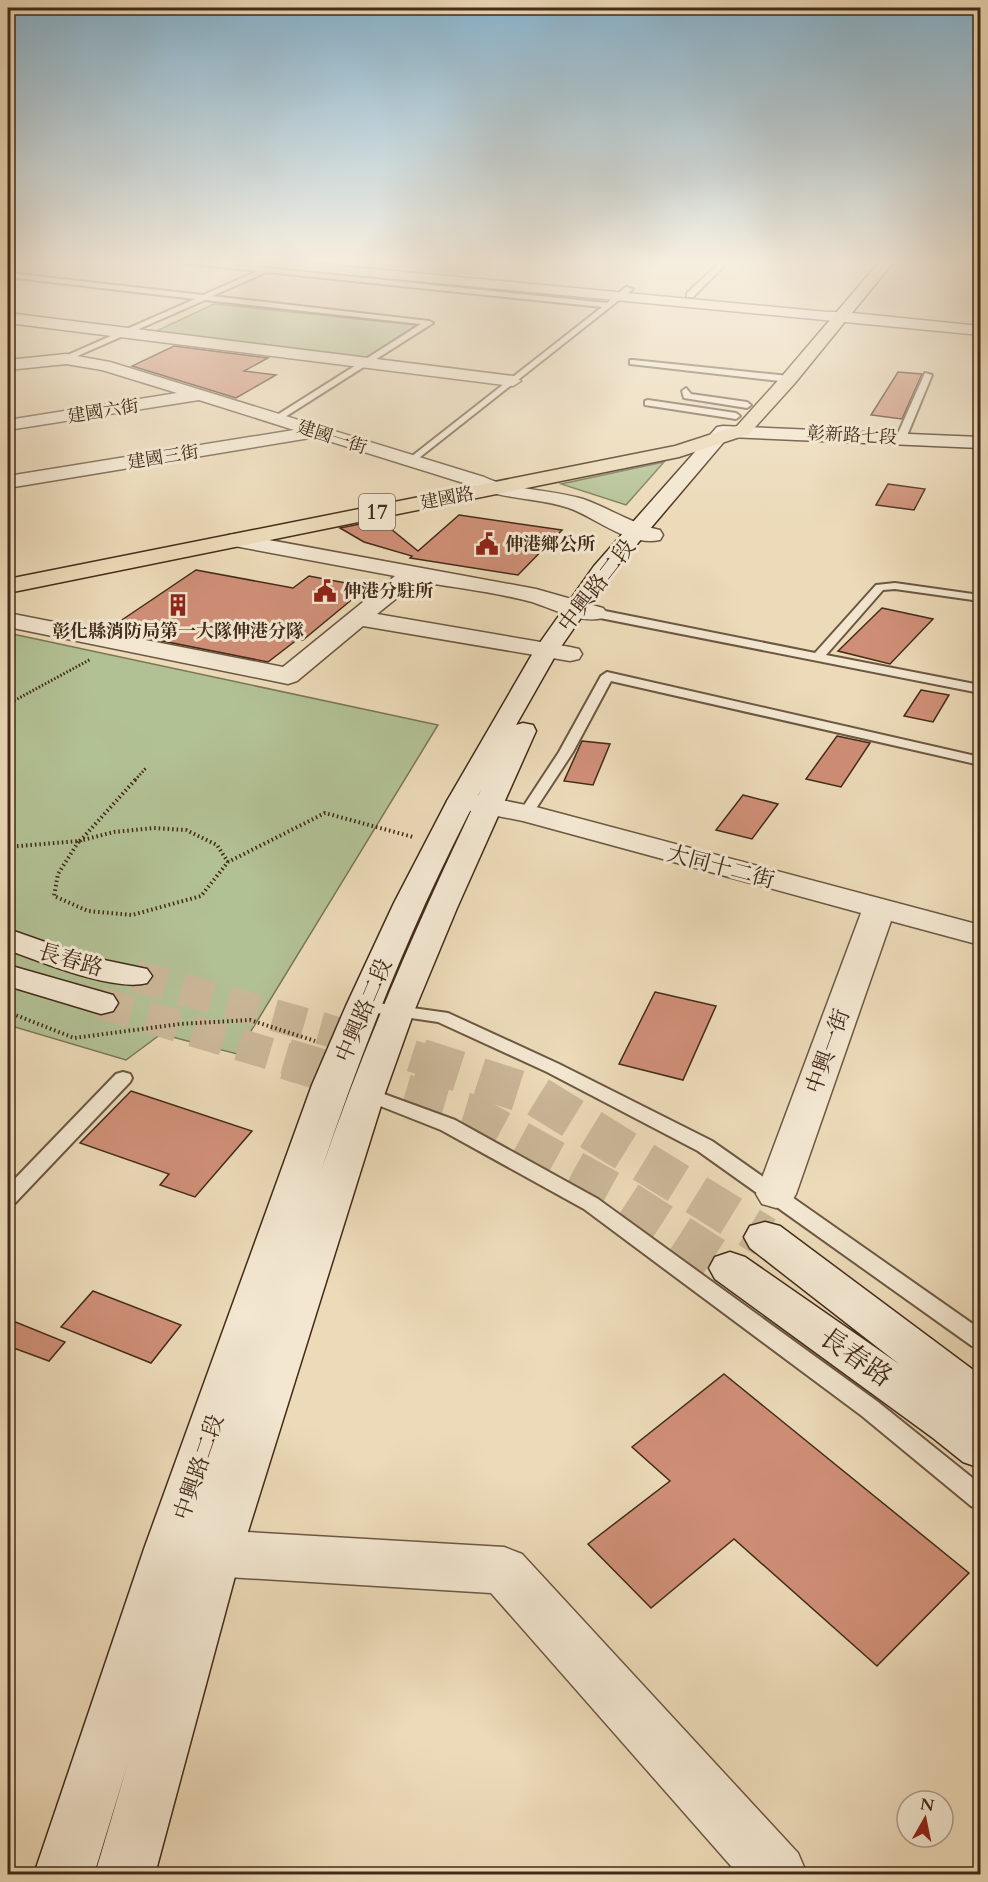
<svg xmlns="http://www.w3.org/2000/svg" width="988" height="1882" font-family="Cardo,'Noto Serif TC',serif">
<style>
.green{fill:#b2c194;stroke:#7a7656;stroke-width:1.5}
.building{fill:#cf8f77;stroke:#432b19;stroke-width:1.5}
.lines{fill:none;stroke-linecap:round;stroke-linejoin:round}
.secondary-tunnel-far1{stroke:#cab798;stroke-width:32;stroke-dasharray:32 16;stroke-linecap:butt}
.secondary-tunnel{stroke:#cab798;stroke-width:41;stroke-dasharray:41 21;stroke-linecap:butt}
.lane-casing{stroke:#6d5741;stroke-width:4}
.street-casing{stroke:#6d5741;stroke-width:3}
.secondary-casing{stroke:#432b19;stroke-width:3}
.primary-casing{stroke:#432b19;stroke-width:3}
.path-far1{stroke:#432b19;stroke-width:3;stroke-dasharray:1.5 2;stroke-linecap:butt}
.path{stroke:#432b19;stroke-width:4;stroke-dasharray:1.5 3;stroke-linecap:butt}
.lane{fill:#f3e7d1;fill-rule:evenodd}
.street{fill:#f3e7d1;fill-rule:evenodd}
.secondary{fill:#f3e7d1;fill-rule:evenodd}
.primary{fill:#ecdab8;fill-rule:evenodd}
.labels{text-anchor:middle;stroke-width:6;stroke-linejoin:round;paint-order:stroke}
.far-street-label{font-size:18px;fill:#432b19;stroke:#f3e7d1}
.far-poi-label{font-size:18px;font-weight:bold;fill:#432b19;stroke:#f3e7d1;text-anchor:start}
.shield{fill:#f3e7d1;stroke:#786350;stroke-width:1.5}
.shield-label{font-size:21px;font-weight:bold;fill:#432b19}
.street-label{font-size:22px;fill:#432b19;stroke:#f3e7d1}
.near-street-label{font-size:27px;fill:#432b19;stroke:#f3e7d1}
</style>
<rect width="100%" height="100%" fill="#ecdab8"/>
<filter id="stains"><feTurbulence type="fractalNoise" baseFrequency=".00333" numOctaves="4"/><feColorMatrix values="0 0 0 0 .2 0 0 0 0 .09 0 0 0 0 .02 0 0 0 .5 -.17"/></filter>
<radialGradient id="worn" r=".72"><stop offset=".6" stop-color="#630" stop-opacity="0"/><stop offset="1" stop-color="#630" stop-opacity=".3"/></radialGradient>
<g class="green">
<polygon points="214,304 416,325 365,359 152,333"/>
<polygon points="664,462 626,505 561,484"/>
<polygon points="8,633 438,725 237,1054 161,1034 126,1060 8,1025"/>
</g>
<g class="building">
<polygon points="174,346 268,358 244,371 276,375 236,398 132,366"/>
<polygon points="898,372 922,374 902,419 871,415"/>
<polygon points="888,484 925,489 914,510 876,505"/>
<polygon points="459,515 562,530 518,575 410,558 412,556 364,542 340,528 380,520 418,551"/>
<polygon points="196,570 293,588 309,576 367,587 303,640 298,639 268,662 107,630"/>
<polygon points="882,608 933,619 890,664 838,651"/>
<polygon points="921,690 949,695 933,722 904,716"/>
<polygon points="837,736 870,743 841,787 806,779"/>
<polygon points="582,741 610,744 593,785 564,781"/>
<polygon points="743,795 778,804 752,839 716,830"/>
<polygon points="655,992 716,1006 683,1080 619,1064"/>
<polygon points="131,1091 252,1131 195,1197 160,1185 169,1174 80,1143"/>
<polygon points="93,1291 181,1325 151,1363 61,1327"/>
<polygon points="8,1319 65,1342 49,1361 8,1346"/>
<polygon points="724,1374 969,1573 877,1666 734,1539 651,1608 588,1544 670,1481 632,1447"/>
</g>
<g class="lines">
<g class="secondary-tunnel-far1">
<polyline points="135,976 366,1041 425,1060"/>
<polyline points="101,1003 291,1060"/>
</g>
<g class="secondary-tunnel">
<polyline points="286,1059 469,1114 617,1195 730,1268"/>
<polyline points="420,1059 538,1097 765,1237"/>
</g>
<g class="lane-casing">
<g id="lane">
<polygon points="170,260 190,260 607,303 626,287 633,289 410,465 405,462 407,460 602,307 267,272 212,296 429,321 433,323 277,422 273,419 274,417 421,324 205,300 66,361 62,359 63,357 195,299 8,277 8,273 203,295 258,271 173,262"/>
<polygon points="723,260 730,260 693,297 687,297 687,293"/>
<polygon points="633,360 789,376 793,379 789,382 630,364 630,360"/>
<polygon points="925,373 932,375 906,438 898,440 896,438"/>
<polygon points="686,388 691,394 747,402 751,405 747,408 684,398 682,391"/>
<polygon points="648,400 736,413 740,416 736,419 645,405 645,401"/>
<polygon points="895,583 980,595 980,601 895,589 883,590 826,655 980,685 980,693 595,617 589,613 595,609 815,653 876,585"/>
<polygon points="607,672 980,757 980,765 611,681 573,752 533,813 531,816 521,816 519,813 559,752 601,676"/>
<polygon points="363,1001 448,1013 559,1064 712,1141 980,1329 980,1349 972,1346 698,1151 547,1072 438,1022 357,1010 354,1006 357,1002"/>
<polygon points="123,1072 130,1074 132,1078 130,1082 15,1203 8,1205 8,1186 116,1074"/>
<polygon points="362,1086 455,1120 598,1199 878,1402 980,1484 980,1509 971,1506 862,1416 584,1209 441,1130 355,1096 353,1092 355,1088"/>
</g>
</g>
<g class="street-casing">
<g id="street">
<polygon points="232,260 278,260 827,312 843,312 980,326 980,335 239,264"/>
<polygon points="8,313 513,376 521,381 513,386 8,323"/>
<path d="M66,354L110,362L484,477C514,491 550,489 583,499C609,508 632,524 660,530L663,535L660,540C629,547 597,518 569,508C536,497 502,500 470,485L316,437L8,488V476L294,430L199,400L8,430V420L177,393L102,370L66,364L8,370V360Z"/>
<path d="M237,534L536,589L603,608L607,613L603,618C580,624 554,609 532,602C495,592 455,588 418,581L377,614L570,647L579,649L582,654L579,659L570,661L363,626L297,681L288,684L8,627V613L283,667L395,576L229,545L226,540L229,535Z"/>
<polygon points="461,792 536,807 980,925 980,945 891,921 796,1194 790,1204 776,1208 762,1204 756,1194 861,913 523,821 451,807 447,801 451,795"/>
<polygon points="195,1529 504,1547 522,1554 798,1853 807,1874 738,1874 491,1593 195,1575 177,1568 170,1552 177,1536"/>
</g>
</g>
<g class="secondary-casing">
<g id="secondary">
<path d="M723,426L980,437V448L728,437L610,576L558,651L516,725L523,723L533,725L536,731L457,908L415,1009L385,1093L241,1554L155,1874H95L128,1763L94,1874H34L144,1549L312,1085L346,1006L394,903L447,801L534,651L594,566L717,427ZM481,790C421,916 365,1041 320,1174C364,1042 416,913 481,790Z"/>
<path d="M8,929L85,956L147,969L152,976L147,983C114,992 41,962 8,950Z"/>
<polygon points="8,965 113,995 118,1003 113,1011 101,1014 8,986"/>
<polygon points="765,1222 780,1226 980,1375 980,1419 976,1418 980,1421 980,1468 963,1462 933,1438 715,1279 709,1268 715,1257 730,1252 745,1257 899,1364 750,1248 744,1237 750,1226"/>
</g>
</g>
<g class="primary-casing">
<polygon id="primary" points="881,260 895,260 795,383 749,434 679,457 8,593 8,579 675,446 737,426 783,375"/>
</g>
<g class="path-far1">
<polyline points="8,704 91,659"/>
<polyline points="135,780 146,768"/>
</g>
<g class="path">
<polyline points="79,841 114,832 154,828 186,830 217,845 228,862"/>
<polyline points="80,841 136,779"/>
<polyline points="8,847 79,841 58,874 54,896 88,911 132,915 201,896 228,862 325,813 413,837"/>
<polyline points="8,1012 74,1038 180,1024 250,1020 315,1041"/>
</g>
<use href="#lane" class="lane"/>
<use href="#street" class="street"/>
<use href="#secondary" class="secondary"/>
<use href="#primary" class="primary"/>
</g>
<linearGradient id="sky" x2="0" y2="1"><stop stop-color="#88b6d2"/><stop offset="0.5" stop-color="#f6eedf"/><stop offset="1" stop-color="#f6eedf" stop-opacity="0"/></linearGradient>
<rect width="988" height="523" fill="url(#sky)"/>
<defs>
<g id="civic-bare" transform="scale(1.8)"><path d="M-.6-6.5H3V-4.5H.6V-3L4-1V1h2V6H-6V1h2V-1L-.6-3ZM-1.2 2.5V6h2.4V2.5Z" fill="#8f2418" stroke="#f3e7d1" stroke-width="2.5" paint-order="stroke"/></g>
<g id="building-bare" transform="scale(1.8)"><path d="M-4-6H4V6H1V3H-1V6H-4ZM-2.5-4.3h1.7v1.8h-1.7ZM.8-4.3h1.7v1.8H.8ZM-2.5-1h1.7V.8h-1.7ZM.8-1h1.7V.8H.8Z" fill="#8f2418" stroke="#f3e7d1" stroke-width="2.5" paint-order="stroke"/></g>
</defs>
<g fill-rule="evenodd">
<use href="#civic-bare" x="487" y="544"/>
<use href="#civic-bare" x="325" y="591"/>
<use href="#building-bare" x="178" y="605"/>
</g>
<g class="labels">
<g class="far-street-label">
<text transform="translate(103 411) rotate(-9)" y="6">建國六街</text>
<text transform="translate(852 435) rotate(3)" y="6">彰新路七段</text>
<text transform="translate(332 437) rotate(18)" y="6">建國一街</text>
<text transform="translate(163 457) rotate(-9)" y="6">建國三街</text>
<text transform="translate(447 498) rotate(-11)" y="6">建國路</text>
</g>
<g class="far-poi-label">
<text x="505" y="550">伸港鄉公所</text>
<text x="343" y="597">伸港分駐所</text>
<text x="178" y="637" text-anchor="middle">彰化縣消防局第一大隊伸港分隊</text>
</g>
<rect class="shield" x="359" y="494" width="36" height="36" rx="4.5"/>
<g class="shield-label">
<text x="377" y="519">17</text>
</g>
<g class="street-label">
<text transform="translate(596 585) rotate(-52)" y="8">中興路二段</text>
<text transform="translate(721 866) rotate(15)" y="8">大同十二街</text>
<text transform="translate(71 959) rotate(16)" y="8">長春路</text>
<text transform="translate(363 1010) rotate(-67)" y="8">中興路二段</text>
<text transform="translate(827 1051) rotate(-70)" y="8">中興一街</text>
<text transform="translate(198 1467) rotate(-71)" y="8">中興路二段</text>
</g>
<g class="near-street-label">
<text transform="translate(856 1357) rotate(35)" y="9">長春路</text>
</g>
</g>
<rect width="988" height="1882" fill="none" stroke="#ecdab8" stroke-width="30"/>
<rect x="9" y="9" width="970" height="1864" fill="none" stroke="#432b19" stroke-width="3"/>
<rect x="15" y="15" width="958" height="1852" fill="none" stroke="#432b19" stroke-width="1.5"/>
<g transform="translate(925 1819) rotate(9)"><circle r="28" fill="#f3e7d1" stroke="#ad9c87" stroke-width="1.5"/>
<path d="M0-4.5L10 22L0 15L-10 22Z" fill="#8f2418"/>
<text y="-9" font-size="16" font-weight="bold" text-anchor="middle" fill="#432b19">N</text>
</g>
<rect width="100%" height="100%" filter="url(#stains)"/>
<rect width="100%" height="100%" fill="url(#worn)"/>
</svg>
